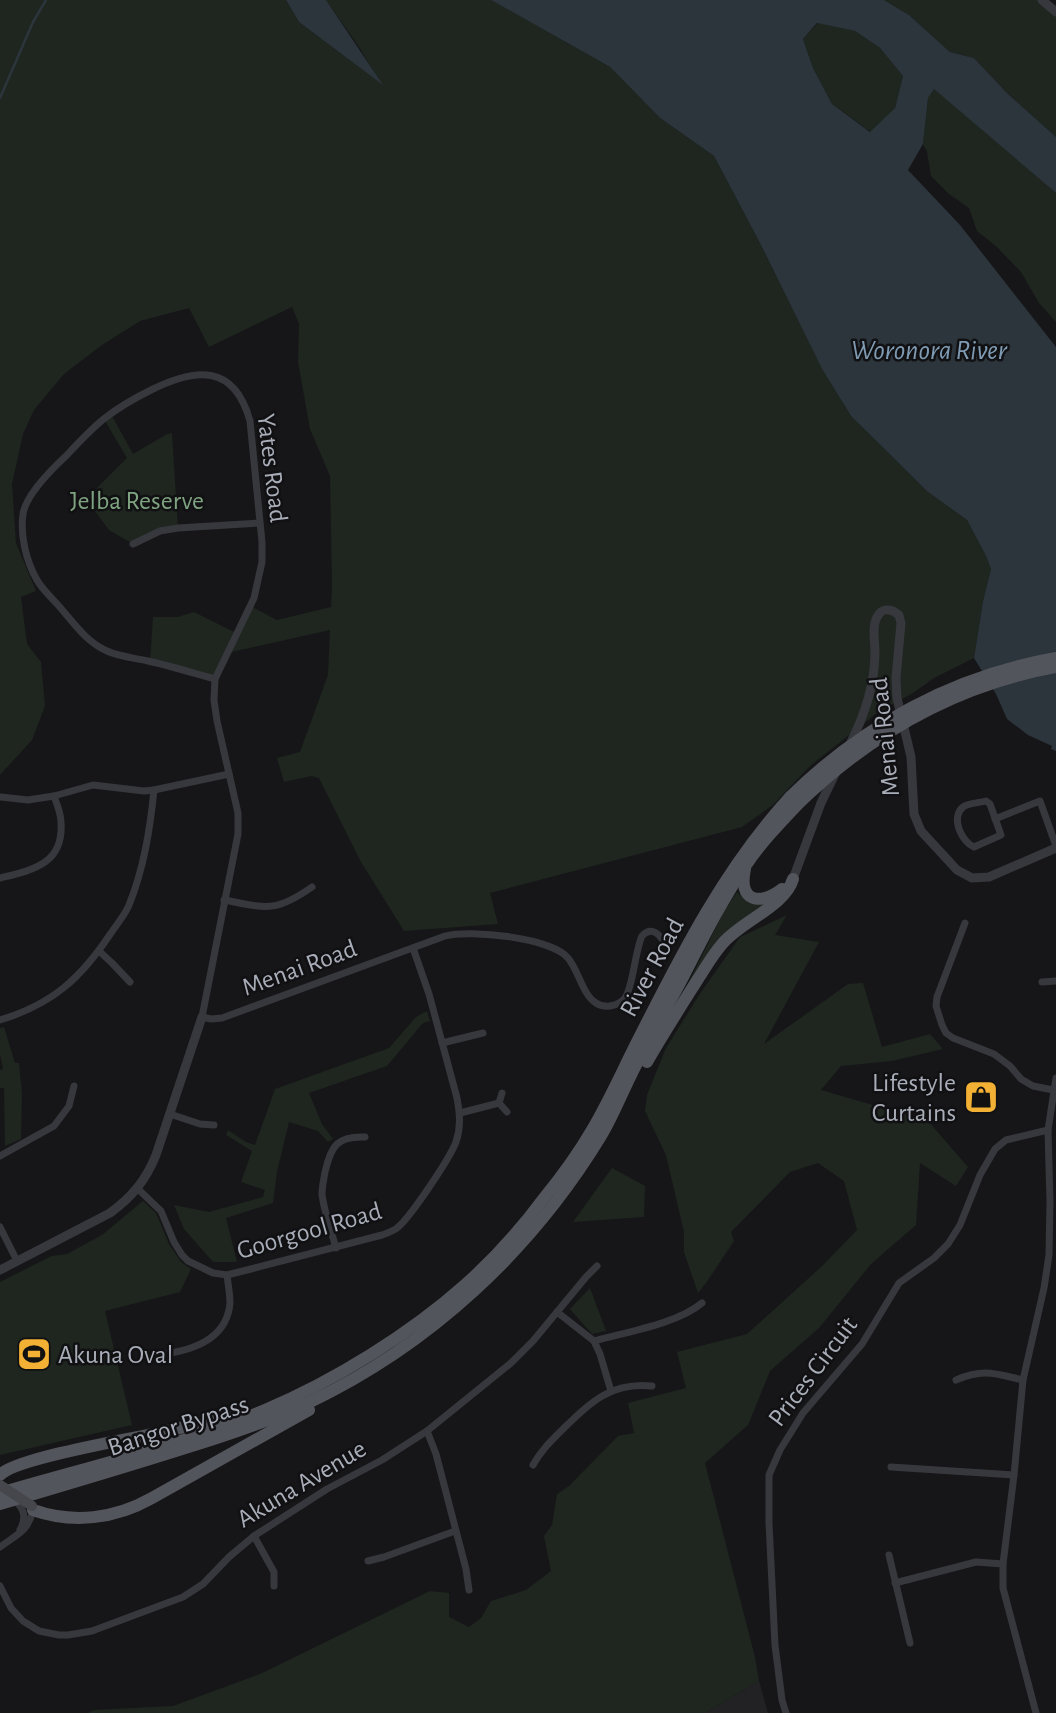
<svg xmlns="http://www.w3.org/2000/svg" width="1056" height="1713" font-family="'Alegreya Sans',sans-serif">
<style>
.built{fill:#222225}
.green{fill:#1e261f}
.water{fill:#2c353c;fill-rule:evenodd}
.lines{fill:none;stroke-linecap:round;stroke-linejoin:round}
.stream{stroke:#2c353c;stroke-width:2.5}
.minor{stroke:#37383d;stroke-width:7}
.tertiary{stroke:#37383d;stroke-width:9}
.primary{stroke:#53555c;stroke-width:12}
.secondary-bridge{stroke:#45474d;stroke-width:10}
.primary-bridge{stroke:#53555c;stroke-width:12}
.labels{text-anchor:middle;stroke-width:5;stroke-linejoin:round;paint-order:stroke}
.street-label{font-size:26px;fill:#a8adb8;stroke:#111113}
.park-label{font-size:26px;fill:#7fa381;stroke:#111113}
.poi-label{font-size:26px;fill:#a8adb8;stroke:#111113;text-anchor:end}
.water-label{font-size:28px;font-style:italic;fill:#7f9bb3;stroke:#111113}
</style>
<rect width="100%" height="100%" fill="#161618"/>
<polygon class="built" points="759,1681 768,1713 705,1713"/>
<g class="green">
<polygon points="0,0 286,0 299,22 381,83 359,47 326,0 491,0 610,67 660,118 714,156 761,245 822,369 851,416 928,492 967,520 986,556 991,569 983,601 974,658 934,678 913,693 877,713 810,766 773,805 742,827 490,893 498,924 404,931 361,862 319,778 311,776 284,782 277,758 300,752 328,675 330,630 227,653 215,679 150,662 153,617 178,617 194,612 236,633 250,606 277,620 331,607 332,587 330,476 310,429 298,362 299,324 292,307 209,347 189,308 140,321 102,345 64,374 34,410 23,434 12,484 16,543 36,591 21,597 27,644 41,662 45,706 32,740 0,775"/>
<polygon points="884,0 1042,0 1056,12 1056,137 1007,93 974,58 950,52 909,15"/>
<polygon points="818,23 855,31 880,48 903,76 895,108 871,132 832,104 813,68 803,39"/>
<polygon points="934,88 1056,193 1056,322 1039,303 1021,272 997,247 977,231 969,208 949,194 931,176 927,152 923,144 928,98"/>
<polygon points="111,414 133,454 167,434 172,433 178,528 133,544 109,530 86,499 127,458 104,419"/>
<polygon points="737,892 749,903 766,904 685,990 725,909"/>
<polygon points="787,915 775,935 819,942 764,1044 848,984 863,983 882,1047 930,1034 943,1049 892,1061 841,1066 821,1090 928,1121 968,1167 956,1186 920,1163 916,1225 871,1264 819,1328 770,1371 748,1425 705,1463 755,1657 759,1681 705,1713 88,1713 94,1710 173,1706 260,1674 430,1591 449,1593 449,1617 469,1627 481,1618 491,1601 526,1590 551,1571 544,1536 552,1525 557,1494 569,1486 618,1436 634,1433 628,1403 686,1388 677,1352 747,1334 821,1267 857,1230 844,1181 818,1163 790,1172 731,1232 734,1241 706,1283 698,1293 684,1252 684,1232 666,1155 645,1111 647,1095 666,1048 699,995 740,937"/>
<polygon points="427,1011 430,1021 423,1023 387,1066 309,1093 322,1124 333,1139 328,1142 318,1131 289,1122 277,1172 273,1203 226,1218 237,1262 213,1262 184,1229 174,1205 209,1212 263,1197 265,1190 241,1182 252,1151 226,1135 228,1130 246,1142 255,1145 275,1089 389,1048 416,1017"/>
<polygon points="4,1027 15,1063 19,1063 22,1093 21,1139 5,1146 4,1088 0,1088 0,1070 3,1069 0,1054 0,1028"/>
<polygon points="612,1168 645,1186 644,1217 573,1222"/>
<polygon points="143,1201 156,1213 169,1244 181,1262 191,1269 180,1292 105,1311 132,1425 0,1455 0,1282 52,1256 67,1254 102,1235"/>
<polygon points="590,1288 606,1331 592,1334 570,1309"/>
</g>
<g class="water">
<polygon points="286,0 326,0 383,85 299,22"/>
<path d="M491,0H884L909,15L950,52L974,58L1007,93L1056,137V193L934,89L928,98L923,144L908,170L960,225L1056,347V751L1051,749L1052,746L1028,735L1007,719L996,694L974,658L983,601L991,569L986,556L967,520L928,492L851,416L822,369L761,245L714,156L660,118L610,67ZM817,23L855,31L880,48L903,76L895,108L870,132L832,104L813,68L803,39Z"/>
</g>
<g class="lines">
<polyline class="stream" points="0,98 33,22 46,0"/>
<g class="minor">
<polyline points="133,544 160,531 178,528 259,523"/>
<path d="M215,679C193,673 171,666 148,661C135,658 120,657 107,651C86,642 73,622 58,605C51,597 42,589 37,580C26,561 20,535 23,514C26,494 53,468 67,455C79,442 91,429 105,418C119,407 135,398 151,390C195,368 234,363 250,421L262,542V562L254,598L215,679L214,700L217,721L238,813V834L202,1017L211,1019L222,1018L445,936C470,929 552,938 568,958C579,971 582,994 596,1003C605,1009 618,1006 625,998C633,987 635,951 642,936C650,927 658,932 663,941"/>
<polyline points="1,797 28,800 54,796 93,785 144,791 154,790 229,774"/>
<path d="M986,801L990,804L1001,835L974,847C962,842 950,818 963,807C968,803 979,803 986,801Z"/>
<polyline points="995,819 1040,801 1056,846"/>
<path d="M0,878C33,870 64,864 61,822C61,814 57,804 54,796"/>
<path d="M224,900C266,908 275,913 312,887"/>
<polyline points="965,923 937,997 936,1006 942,1025 946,1033 953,1038 994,1054 1010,1066 1021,1079 1033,1086 1053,1090"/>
<polyline points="99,951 112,963 130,982"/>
<polyline points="1042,982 1056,981"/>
<path d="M0,1020C53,1004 81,978 111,933C117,924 125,915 129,905C144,868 150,829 154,790"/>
<polyline points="442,1043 483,1033"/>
<polyline points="502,1093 499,1103 507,1112"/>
<polyline points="460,1113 499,1103"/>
<polyline points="170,1114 200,1124 214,1125"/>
<polyline points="0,1156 54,1126 69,1106 74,1086"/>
<path d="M138,1189L161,1211L174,1242L182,1255L188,1261L213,1273L227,1275L251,1269L382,1235C387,1233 393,1231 397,1228C410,1218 450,1158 456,1142C461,1127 460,1114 457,1098L429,994L413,948"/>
<polyline points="0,1227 17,1261"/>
<path d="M336,1248C331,1230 324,1212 322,1194C322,1186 324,1179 325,1172C331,1146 337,1136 365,1137"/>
<polyline points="557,1312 594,1341 600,1354 611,1391"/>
<path d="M594,1341C626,1332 677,1324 702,1303"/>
<path d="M164,1354C194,1350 227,1338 230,1303C230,1294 228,1284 227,1275"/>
<path d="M956,1380C984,1368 996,1374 1023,1380"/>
<polyline points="427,1431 436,1454 466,1569 469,1590"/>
<path d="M533,1465C541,1450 553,1439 565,1427C592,1401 612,1382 652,1386"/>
<polyline points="891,1467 1014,1475"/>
<path d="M19,1505C26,1513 25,1521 20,1530"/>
<polyline points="254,1536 274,1572 274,1586"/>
<path d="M0,1547C17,1534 28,1532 33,1510"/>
<polyline points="889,1555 910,1643"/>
<polyline points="368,1561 384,1557 455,1531"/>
<polyline points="895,1583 976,1562 1003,1564"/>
<polyline points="0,1586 11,1608 23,1621 39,1631 59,1635 68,1635 92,1631 183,1597 203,1584 229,1557 254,1536 327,1489 382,1460 427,1431 511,1363 533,1341 586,1277 597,1266"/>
<polyline points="786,1713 782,1700 775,1645 769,1523 769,1475 780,1450 803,1413 862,1344 899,1283 934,1258 948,1244 960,1225 980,1175 995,1149 1006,1140 1048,1130"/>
<polyline points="1036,1713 1003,1588 1003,1564 1014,1475 1023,1380 1044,1288 1049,1255 1050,1202 1048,1130 1056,1078"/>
</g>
<g class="tertiary">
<polyline points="1042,0 1056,12"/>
<path d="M849,746C864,717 875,684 875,652C875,641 871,624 879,614C883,609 887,609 893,611L899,615L901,623L896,678L897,698L911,757L914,814L921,831L957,870L972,878L989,877L1056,848"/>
<polyline points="793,879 821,803 835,774"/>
<path d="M0,1270L110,1213C132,1197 146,1180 156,1155L202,1017"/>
</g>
<g class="primary">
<path d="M745,869C738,902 760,906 782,889"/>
<path d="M647,1062C663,1034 681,1006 698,979C706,967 713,954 723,943C742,921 785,906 793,879"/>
<path d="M0,1475C15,1458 134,1438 163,1432C186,1427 209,1421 232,1414"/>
<path d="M0,1493C88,1467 180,1446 265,1410C334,1381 410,1334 466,1284C495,1258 521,1229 544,1198C562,1176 578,1154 592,1130C608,1103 621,1074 635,1046C679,959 723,870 790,797"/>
<path d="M0,1504C61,1486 122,1468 182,1449C225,1436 267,1422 308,1403C430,1345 531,1251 601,1136C613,1116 621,1095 631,1075C646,1044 664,1013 681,981C701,942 721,901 746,865C761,843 779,824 797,805"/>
<path d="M33,1510C73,1524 115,1519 152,1498L309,1410"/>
</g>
<polyline class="secondary-bridge" points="0,1485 32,1506"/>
<g class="primary-bridge">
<path d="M790,797C863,725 954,676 1056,658"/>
<path d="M797,805C870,734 955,685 1056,667"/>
</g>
</g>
<defs>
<g id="shop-square" transform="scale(1.75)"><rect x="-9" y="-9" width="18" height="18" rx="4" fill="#f2b134" stroke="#111113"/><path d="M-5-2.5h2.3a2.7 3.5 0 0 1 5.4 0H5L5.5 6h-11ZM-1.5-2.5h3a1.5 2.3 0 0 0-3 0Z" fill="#111"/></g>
<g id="stadium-square" transform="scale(1.75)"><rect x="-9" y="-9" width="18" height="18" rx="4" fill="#f2b134" stroke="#111113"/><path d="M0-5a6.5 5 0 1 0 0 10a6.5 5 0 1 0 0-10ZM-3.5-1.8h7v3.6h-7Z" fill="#111"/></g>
</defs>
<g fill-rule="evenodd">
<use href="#shop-square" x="981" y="1097"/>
<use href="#stadium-square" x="34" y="1354"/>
</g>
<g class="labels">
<g class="street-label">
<text transform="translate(273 468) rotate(83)" y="9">Yates Road</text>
<text transform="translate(884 737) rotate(-96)" y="9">Menai Road</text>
<text transform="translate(299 967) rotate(-20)" y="9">Menai Road</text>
<text transform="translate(651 967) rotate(-62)" y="9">River Road</text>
<text transform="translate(309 1230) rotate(-16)" y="9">Goorgool Road</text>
<text transform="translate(812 1371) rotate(-53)" y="9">Prices Circuit</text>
<text transform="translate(178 1425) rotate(-18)" y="9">Bangor Bypass</text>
<text transform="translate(301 1483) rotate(-31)" y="9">Akuna Avenue</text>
</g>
<g class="park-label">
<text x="137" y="509">Jelba Reserve</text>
</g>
<g class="poi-label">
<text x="956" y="1091">Lifestyle<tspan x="956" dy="30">Curtains</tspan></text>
<text x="58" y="1363" text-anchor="start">Akuna Oval</text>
</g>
<g class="water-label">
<text x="929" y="359">Woronora River</text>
</g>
</g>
</svg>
